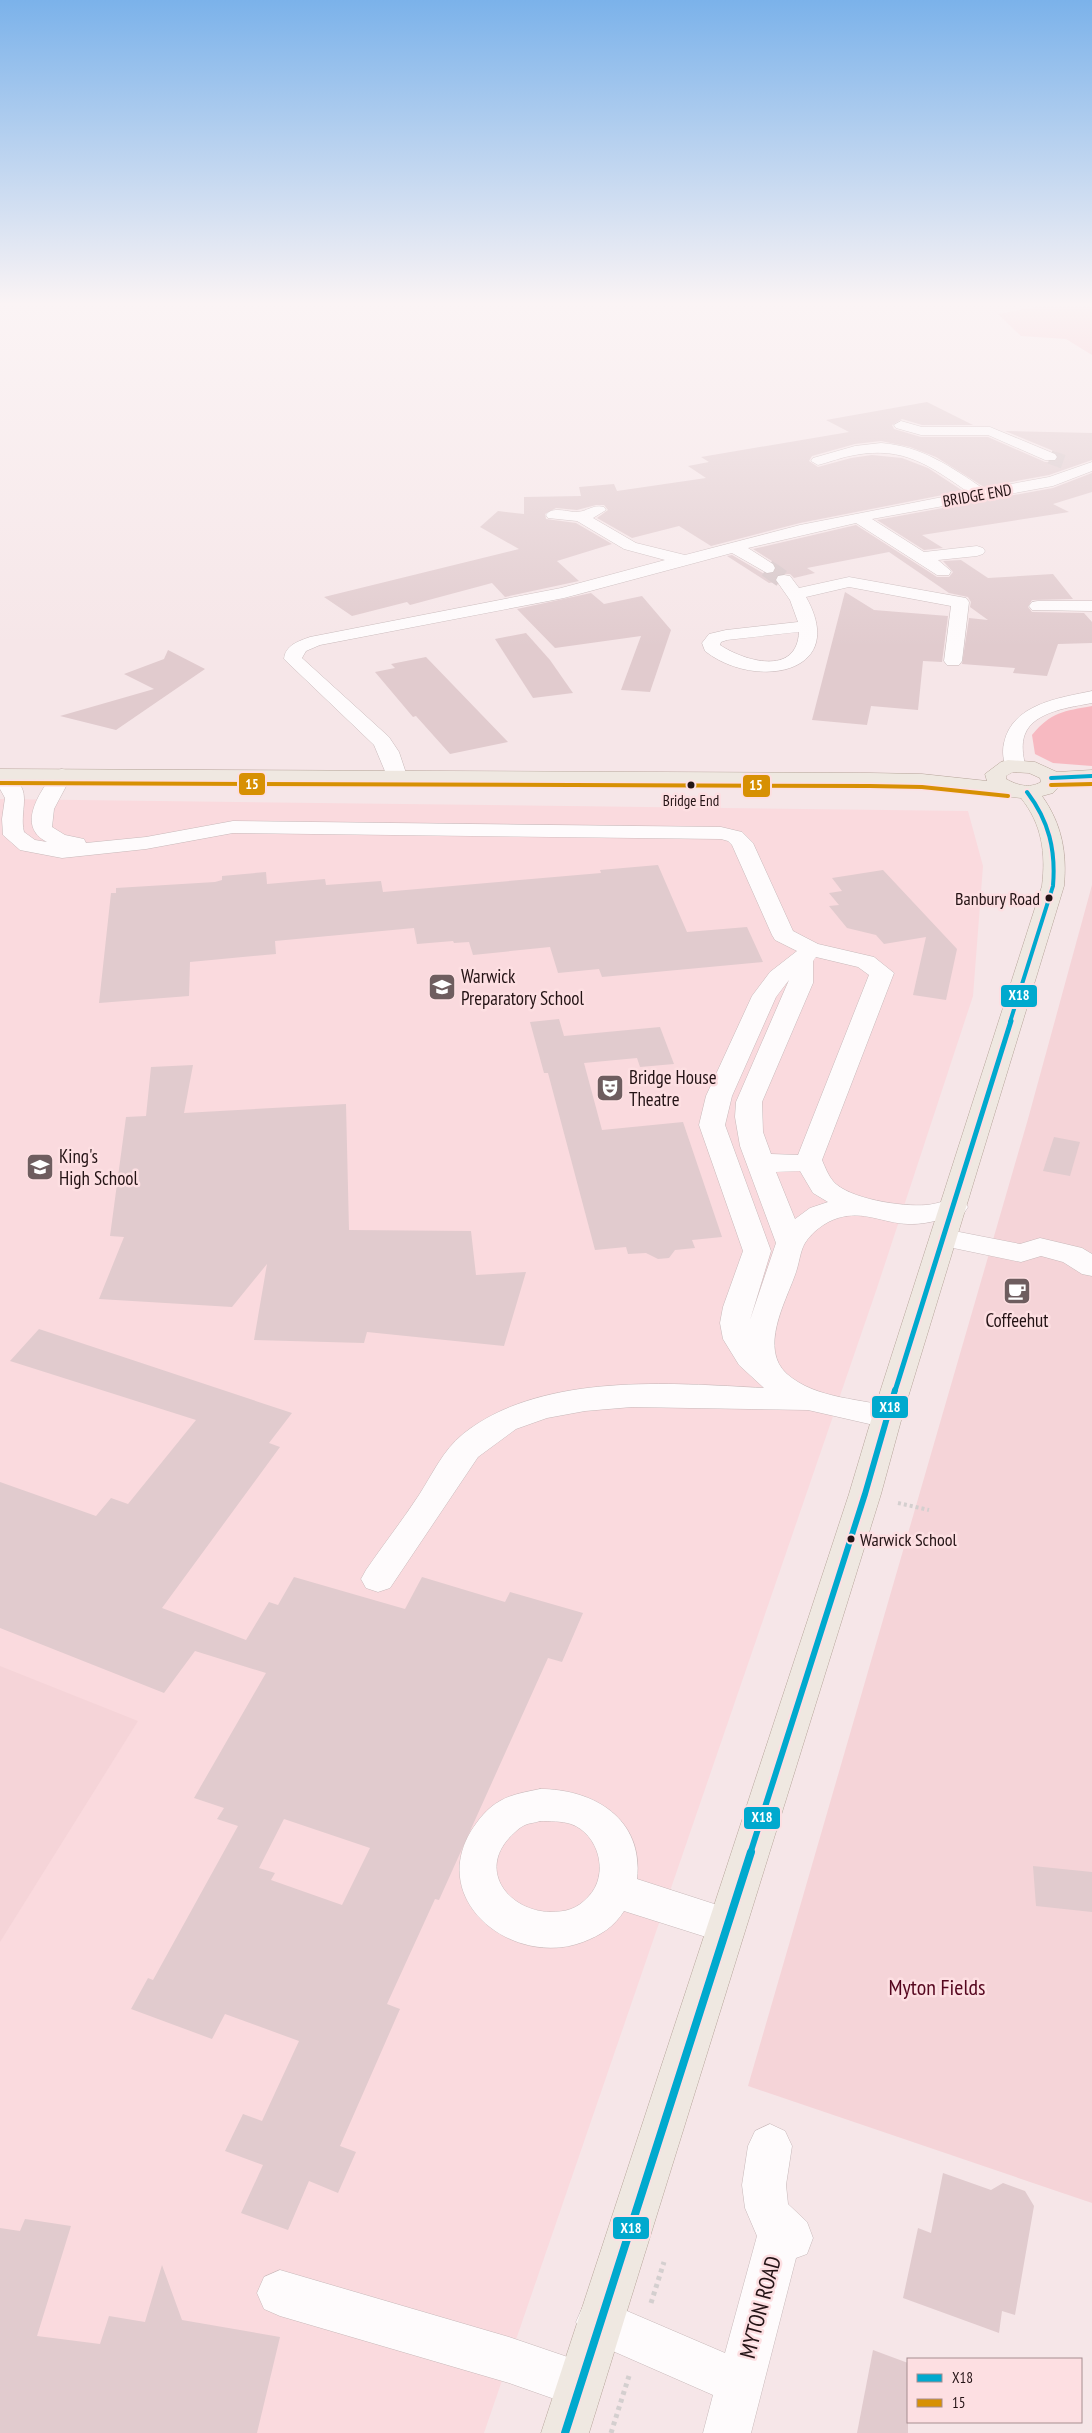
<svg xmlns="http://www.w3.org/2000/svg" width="1092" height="2433" font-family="'PT Sans Narrow',sans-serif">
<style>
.built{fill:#fadade}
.green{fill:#f5d4d8}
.forest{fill:#f7b9c1}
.building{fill:#e1cbce;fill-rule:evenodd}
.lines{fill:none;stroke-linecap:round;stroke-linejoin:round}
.minor-tunnel-far1{stroke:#d6c6c8;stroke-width:14;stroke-dasharray:14 7;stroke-linecap:butt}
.minor-tunnel{stroke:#d6c6c8;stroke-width:18;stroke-dasharray:18 9;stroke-linecap:butt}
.minor-casing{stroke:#c8b9ba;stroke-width:1}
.major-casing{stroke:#b6a59a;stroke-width:1}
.path-far1{stroke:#d4cfcf;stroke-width:4;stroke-dasharray:3 3;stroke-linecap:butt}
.path{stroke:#d4cfcf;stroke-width:5;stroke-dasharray:4 4;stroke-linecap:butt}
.minor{fill:#fefbfc;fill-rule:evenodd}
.major{fill:#efe8e1;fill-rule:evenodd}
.bus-1-far3-casing{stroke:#fddfe2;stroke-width:7}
.bus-1-far2-casing{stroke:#fddfe2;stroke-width:9}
.bus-1-far1-casing{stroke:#fddfe2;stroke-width:10}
.bus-1-casing{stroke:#fddfe2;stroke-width:11}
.bus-2-casing{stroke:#fddfe2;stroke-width:7}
.bus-1-far3{stroke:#00a9ce;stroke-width:4}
.bus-1-far2{stroke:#00a9ce;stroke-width:5}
.bus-1-far1{stroke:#00a9ce;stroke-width:6}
.bus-1{stroke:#00a9ce;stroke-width:8}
.bus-2{stroke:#d79003;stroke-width:4}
.bus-dot{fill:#241315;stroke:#fddfe2;stroke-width:2}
.labels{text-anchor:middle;stroke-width:5;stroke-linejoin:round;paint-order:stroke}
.far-bus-label{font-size:15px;fill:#241315;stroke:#fddfe2}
.far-street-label{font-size:16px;fill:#241315;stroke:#fddfe2}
.bus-label{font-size:18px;fill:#241315;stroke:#fddfe2;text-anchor:end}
.poi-label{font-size:19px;fill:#241315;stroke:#fddfe2;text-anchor:start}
.near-park-label{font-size:22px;fill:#55061e;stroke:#fddfe2}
.near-street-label{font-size:22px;fill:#241315;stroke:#fddfe2}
.line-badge{stroke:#fddfe2;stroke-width:2}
.badge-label{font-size:14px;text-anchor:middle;font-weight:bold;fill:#fff}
</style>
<rect width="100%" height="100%" fill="#f6e6e8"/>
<polygon class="built" points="0,799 968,811 983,866 973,996 877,1288 484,2433 0,2433"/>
<g class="green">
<polygon points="1092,885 1092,2203 748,2086 1028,1119"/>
<polygon points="0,1666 138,1721 0,1942"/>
</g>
<g class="forest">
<polygon points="1035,307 1092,307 1092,355 1066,339 1021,336 998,314"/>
<path d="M1092,706V766L1053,763L1035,754L1032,735C1051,712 1064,711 1092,706Z"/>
</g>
<g class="building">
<polygon points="927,402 973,425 922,425 902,419 892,425 894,429 921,437 988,437 1045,462 1055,462 1059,456 1056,452 1005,431 1092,433 1092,460 1049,475 984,487 936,457 910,447 881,441 855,444 812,456 809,461 818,467 851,458 872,455 902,458 928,468 963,491 800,523 711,546 679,526 632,538 597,518 608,510 604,505 596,505 577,510 556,508 545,514 546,519 576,523 612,544 557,561 579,581 505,597 492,583 410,605 407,602 352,616 324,597 519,549 480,527 498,511 524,514 524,497 581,496 579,487 614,484 617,491 706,478 688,466 709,462 701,457 849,432 826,420"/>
<polygon points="1092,473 1092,492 1053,504 1069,512 922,535 943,548 924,550 877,520 1053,488"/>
<polygon points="856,525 937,577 949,577 953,572 943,561 961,560 988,578 1053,574 1073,599 1032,600 1028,607 1032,612 1084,613 1092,622 1092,643 1058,644 1047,676 1013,673 1015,668 962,664 969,618 988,620 970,607 971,602 968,597 949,593 889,552 807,568 815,573 794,578 790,574 778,574 775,582 769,583 727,556 732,555 766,575 773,574 777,569 775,563 753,549"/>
<polygon points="845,592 874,610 948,616 942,662 923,661 918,710 871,706 867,725 812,720"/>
<polygon points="591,593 604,604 642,596 671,630 650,692 621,690 641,636 555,648 517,609"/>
<polygon points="526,633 550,660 573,693 533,698 495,639"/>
<polygon points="168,650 205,669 116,730 60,716 154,689 124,674 164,659"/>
<polygon points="426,657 508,742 450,754 416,716 413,717 375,672 395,668 391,664"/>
<polygon points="658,865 687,932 747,927 763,962 602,977 599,969 558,973 550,947 473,955 469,942 454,943 453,941 417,944 414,928 275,941 276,954 190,962 189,996 99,1003 111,893 116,893 116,888 215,882 222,880 222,876 266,872 267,884 325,879 326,885 381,881 383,892 601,873 600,870"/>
<polygon points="883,870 957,949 946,1000 913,995 926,937 884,944 876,935 847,928 829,906 839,905 829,893 842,891 832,878"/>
<polygon points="559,1019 564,1036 660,1027 674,1064 640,1067 637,1058 584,1063 602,1130 683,1122 722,1237 692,1240 695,1248 675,1250 669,1258 658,1259 646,1253 628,1254 626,1247 595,1250 548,1073 544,1073 530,1022"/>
<polygon points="193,1065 184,1113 346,1104 349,1230 471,1231 476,1275 526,1272 504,1346 367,1332 364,1343 254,1340 267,1264 232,1307 99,1299 124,1237 110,1236 126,1117 146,1116 151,1067"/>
<polygon points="1054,1137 1080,1142 1070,1176 1043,1171"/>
<path d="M39,1329L292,1413L269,1443L280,1447L162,1608L246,1640L269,1602L278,1605L294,1577L405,1609L422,1577L505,1602L510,1592L583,1613L562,1662L548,1658L439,1900L435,1899L387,2004L400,2009L340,2146L356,2152L338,2193L309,2181L288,2230L241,2213L263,2165L225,2151L243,2114L262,2121L299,2041L225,2014L212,2039L131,2009L148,1978L153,1980L238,1826L217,1819L224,1808L194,1798L266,1673L195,1651L164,1693L0,1628V1482L96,1516L111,1498L128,1504L196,1420L10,1361ZM284,1819L370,1848L342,1905L271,1880L275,1873L259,1868Z"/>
<polygon points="1033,1866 1092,1872 1092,1912 1036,1906"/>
<polygon points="943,2173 991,2190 1003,2183 1025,2191 1034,2206 1015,2315 1002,2311 999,2333 903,2298 918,2228 931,2233"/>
<polygon points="25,2219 71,2226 37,2336 100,2344 109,2316 145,2322 162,2265 182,2320 280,2337 257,2433 0,2433 0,2228 20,2231"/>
<polygon points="873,2350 908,2363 908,2433 857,2433"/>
</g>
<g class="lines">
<polyline class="minor-tunnel-far1" points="1050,457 1064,462"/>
<polyline class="minor-tunnel" points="767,568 784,580"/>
<g class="minor-casing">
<g id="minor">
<polygon points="901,421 922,427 990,427 1055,454 1057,457 1055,460 1045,460 988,435 921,435 896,428 894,425"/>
<path d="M881,443C922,446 951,467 984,489L1049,477L1092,462V471L1053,486L872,519L924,552L977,546L983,548L985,551L983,554L977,556L938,560L951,571L949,575H937L856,523L748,548L773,564L775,568L773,572L767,573L732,553L564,598L320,645L306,651L302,658L389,737L399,752L407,776L404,780L397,782L390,780L387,776L374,745L284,659C285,645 299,641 310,637L561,588L665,560L624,549L577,521L548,518L546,515C552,506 567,512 577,512C586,512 593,504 604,507L606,510L593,518L636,543L685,555L800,525L968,492C930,466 904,446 855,455C842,457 830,462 818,465L811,461L813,458L855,446Z"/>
<path d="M784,575L790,576L799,588L849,577L966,598L969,602L962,661L959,665H947L944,661L951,606L849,587L806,597C850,675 754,690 705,651L702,643L709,634L726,630L798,622L790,600L776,580L778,576ZM799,632C797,677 744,661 720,645L721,642L727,640Z"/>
<polygon points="1038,601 1092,601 1092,611 1032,610 1029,606 1032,602"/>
<path d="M1092,691V703C1072,707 1034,711 1025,734C1021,744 1023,755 1025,765L1022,769L1015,771L1008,769C1003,763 1002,751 1004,743C1012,704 1059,698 1092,691Z"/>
<path d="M62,769L69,771L72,775L54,809L52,827L65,835L84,839L86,843L146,837L233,821L721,827L742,832L753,843L793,931L818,944L874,957L894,973L822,1160C825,1167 828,1175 833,1181C848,1199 903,1207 926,1205C940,1204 950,1197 964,1201L968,1207L964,1213C945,1218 927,1225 908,1224C883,1223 863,1210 838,1218C825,1222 812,1232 805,1243C800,1251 799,1265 795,1275C785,1303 759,1349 787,1374C817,1400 862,1398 898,1409L902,1417L898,1425L887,1428L808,1410L632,1407L585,1411L547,1418L516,1429L478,1457L390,1588L378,1592L366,1588L361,1579L366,1570C383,1545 402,1521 419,1495C432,1475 443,1450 463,1434C541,1372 671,1383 764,1388L739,1365L723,1339L720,1323L723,1307L743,1251L699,1125L706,1096L752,996L770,972L797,951L775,940L772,935L732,845L728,841L721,839L233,833L146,849L62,858L20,850L3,835L2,819L5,798L0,789V774C38,783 18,808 24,832L35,840L47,842C15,826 41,791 55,771ZM816,957L858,967L869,975L798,1155L771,1154L763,1132L762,1102L813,983V961ZM789,980L736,1102L735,1117L740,1146L776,1243L750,1320L771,1251L725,1125L732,1096L776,997ZM800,1171L813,1193L828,1202L810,1208L795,1219L776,1172Z"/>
<polygon points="944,1229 1020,1244 1040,1238 1082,1248 1092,1254 1092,1276 1082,1274 1063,1262 1041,1256 1021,1262 934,1244 930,1238 934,1232"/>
<path d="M540,1789C594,1789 644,1819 637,1879L739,1912L745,1925L739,1938L725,1943L624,1911C614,1927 601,1935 583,1942C515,1968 428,1903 471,1831C479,1819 487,1808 500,1801C512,1794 526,1792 540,1789ZM540,1821C550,1821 561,1821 571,1824C599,1834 610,1875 588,1897C577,1909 566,1912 550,1912C510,1911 477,1872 510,1837C514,1833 520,1827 525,1825C529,1823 535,1823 540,1821Z"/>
<polygon points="770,2124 785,2131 792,2146 786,2185 788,2204 807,2222 813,2238 807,2254 796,2258 751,2433 703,2433 713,2395 583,2338 576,2322 583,2306 599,2299 725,2353 757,2236 745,2208 742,2185 748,2146 755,2131"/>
<polygon points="280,2270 509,2337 597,2367 604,2384 597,2401 580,2408 509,2383 280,2316 264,2309 257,2293 264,2277"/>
</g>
</g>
<g class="major-casing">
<path id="major" d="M1008,760L1035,762L1057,772L1092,770V782L1061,784L1053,793L1042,796C1062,824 1067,853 1064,886L902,1417L881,1494L589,2433H541L849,1494L872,1417L1042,886C1046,853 1042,824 1021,798L922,786L0,781V769L870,773L922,774L987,781L985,774L1001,762ZM1013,772L1029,773L1040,778L1041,782C1029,789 1017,785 1006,779V776Z"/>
</g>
<polyline class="path-far1" points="898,1503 929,1510"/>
<g class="path">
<polyline points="651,2303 664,2262"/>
<polyline points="611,2433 629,2376"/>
</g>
<use href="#minor" class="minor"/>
<use href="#major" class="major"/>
<g class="bus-1-far3-casing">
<g id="bus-1-far3">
<polyline points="1051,778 1092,776"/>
<path d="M1010,1022L1053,886C1056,850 1049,821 1027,792"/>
</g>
</g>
<g class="bus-1-far2-casing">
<polyline id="bus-1-far2" points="895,1391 1011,1021"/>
</g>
<g class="bus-1-far1-casing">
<polyline id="bus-1-far1" points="750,1854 865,1494 895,1390"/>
</g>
<g class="bus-1-casing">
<polyline id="bus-1" points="565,2433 751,1852"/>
</g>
<g class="bus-2-casing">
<g id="bus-2">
<polyline points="0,783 870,786 922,787 1008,796"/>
<polyline points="1051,785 1092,784"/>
</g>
</g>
<use href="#bus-1-far3" class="bus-1-far3"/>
<use href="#bus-1-far2" class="bus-1-far2"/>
<use href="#bus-1-far1" class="bus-1-far1"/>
<use href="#bus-1" class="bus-1"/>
<use href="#bus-2" class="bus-2"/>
</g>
<linearGradient id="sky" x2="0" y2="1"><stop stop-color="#7bb2ea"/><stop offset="0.47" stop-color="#fbf4f5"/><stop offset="1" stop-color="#fbf4f5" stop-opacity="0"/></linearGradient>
<rect width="1092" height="647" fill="url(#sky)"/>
<defs>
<g id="school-square" transform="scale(1.4375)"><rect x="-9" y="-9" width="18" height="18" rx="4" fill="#6e5d5f" stroke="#fddfe2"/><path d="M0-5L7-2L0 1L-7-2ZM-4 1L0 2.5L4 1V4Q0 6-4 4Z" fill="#fff"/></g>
<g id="theatre-square" transform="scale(1.4375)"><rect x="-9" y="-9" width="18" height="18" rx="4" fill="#6e5d5f" stroke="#fddfe2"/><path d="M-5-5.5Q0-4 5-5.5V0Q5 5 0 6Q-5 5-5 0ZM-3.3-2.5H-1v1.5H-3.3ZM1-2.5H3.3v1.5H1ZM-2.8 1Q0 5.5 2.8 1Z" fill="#fff"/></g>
<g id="cafe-square" transform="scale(1.4375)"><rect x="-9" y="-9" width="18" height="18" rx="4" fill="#6e5d5f" stroke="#fddfe2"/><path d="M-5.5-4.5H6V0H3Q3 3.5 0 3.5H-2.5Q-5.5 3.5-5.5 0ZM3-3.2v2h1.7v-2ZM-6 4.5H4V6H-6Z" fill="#fff"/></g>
</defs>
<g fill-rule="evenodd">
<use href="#school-square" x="442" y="987"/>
<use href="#theatre-square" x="610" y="1088"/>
<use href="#school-square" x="40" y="1167"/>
<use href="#cafe-square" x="1017" y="1291"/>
</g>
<g class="bus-dot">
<circle cx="691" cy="785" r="4.5"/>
<circle cx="1049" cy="898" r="4.5"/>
<circle cx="851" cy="1539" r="4.5"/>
</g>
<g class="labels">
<g class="far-bus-label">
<text x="691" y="806">Bridge End</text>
</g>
<g class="far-street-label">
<text transform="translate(977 495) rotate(-10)" y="6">BRIDGE END</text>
</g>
<g class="bus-label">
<text x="1040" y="905">Banbury Road</text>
<text x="860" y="1546" text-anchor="start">Warwick School</text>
</g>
<g class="poi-label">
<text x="461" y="983">Warwick<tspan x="461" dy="22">Preparatory School</tspan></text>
<text x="629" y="1084">Bridge House<tspan x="629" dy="22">Theatre</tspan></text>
<text x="59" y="1163">King's<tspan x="59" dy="22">High School</tspan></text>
<text x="1017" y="1327" text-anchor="middle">Coffeehut</text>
</g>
<g class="near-park-label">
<text x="937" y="1995">Myton Fields</text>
</g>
<g class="near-street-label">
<text transform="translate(760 2307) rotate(-75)" y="8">MYTON ROAD</text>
</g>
</g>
<g class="line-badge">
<rect x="238" y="772" width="28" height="24" rx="5" fill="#d79003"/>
<rect x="742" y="774" width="29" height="24" rx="5" fill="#d79003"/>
<rect x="1000" y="984" width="38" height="24" rx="5" fill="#00a9ce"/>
<rect x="871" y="1395" width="38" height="24" rx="5" fill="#00a9ce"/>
<rect x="743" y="1806" width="38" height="24" rx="5" fill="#00a9ce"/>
<rect x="612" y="2216" width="38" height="24" rx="5" fill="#00a9ce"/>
</g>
<g class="badge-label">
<text x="252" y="789">15</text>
<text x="756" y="790">15</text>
<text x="1019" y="1000">X18</text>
<text x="890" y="1412">X18</text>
<text x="762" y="1822">X18</text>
<text x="631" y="2233">X18</text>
</g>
<rect x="907" y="2358" width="175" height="65" fill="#fddfe2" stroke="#a68d90"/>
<rect x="917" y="2374" width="25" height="8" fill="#00a9ce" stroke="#a68d90"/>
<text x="952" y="2383" font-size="15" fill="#241315">X18</text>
<rect x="917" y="2399" width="25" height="8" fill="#d79003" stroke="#a68d90"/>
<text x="952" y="2408" font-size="15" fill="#241315">15</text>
</svg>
